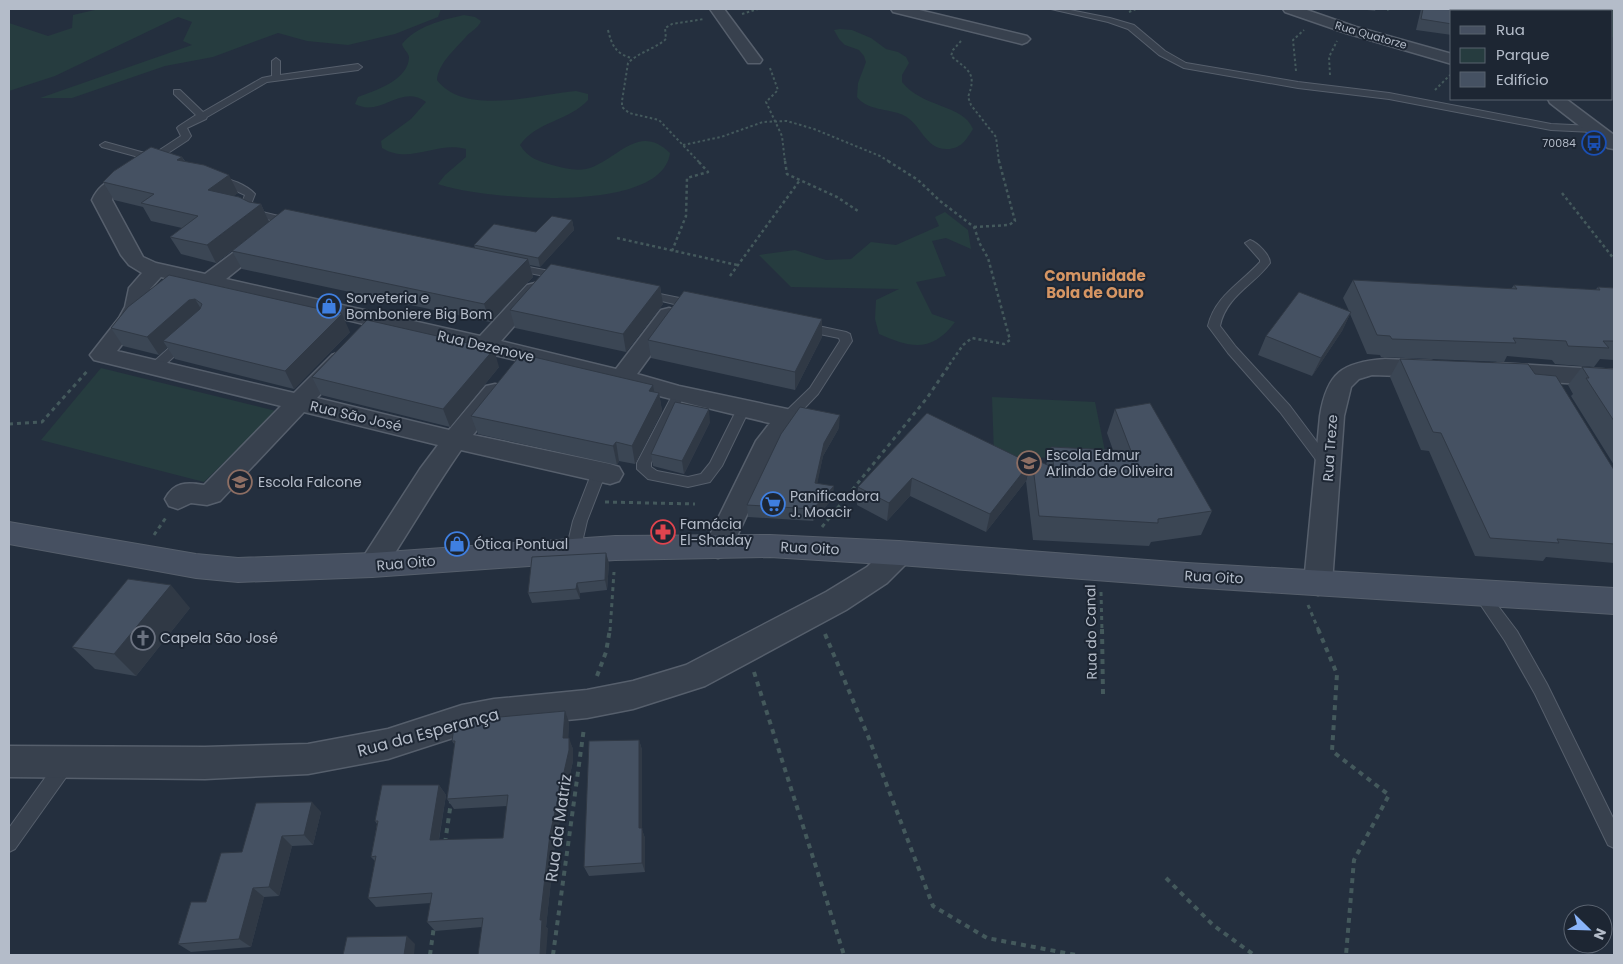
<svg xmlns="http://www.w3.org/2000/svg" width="1623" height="964" font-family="Poppins,sans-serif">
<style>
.green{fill:#263c3f}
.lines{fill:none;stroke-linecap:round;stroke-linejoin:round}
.lane-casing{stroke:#565f6c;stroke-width:2}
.street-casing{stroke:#565f6c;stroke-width:3}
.secondary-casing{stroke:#565f6c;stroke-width:2}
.path-far3{stroke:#44595c;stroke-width:2;stroke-dasharray:2.5 2.5;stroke-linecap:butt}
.path-far2{stroke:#44595c;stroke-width:2.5;stroke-dasharray:3 3;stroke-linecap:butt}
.path-far1{stroke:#44595c;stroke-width:3;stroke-dasharray:4 4;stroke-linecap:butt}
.path{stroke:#44595c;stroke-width:4;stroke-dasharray:5 5;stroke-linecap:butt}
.lane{fill:#38414e;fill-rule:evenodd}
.street{fill:#38414e;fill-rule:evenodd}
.secondary{fill:#465061;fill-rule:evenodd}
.wall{fill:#3b4654}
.shaded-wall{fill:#303945}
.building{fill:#455162;stroke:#303945}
.labels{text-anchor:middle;stroke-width:4;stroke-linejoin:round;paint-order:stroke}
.far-street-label{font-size:11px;fill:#b4bcc9;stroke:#1d2633}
.far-poi-label{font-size:11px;fill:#b4bcc9;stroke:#1d2633;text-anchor:end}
.poi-label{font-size:14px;fill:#b4bcc9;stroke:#1d2633;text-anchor:start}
.street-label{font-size:14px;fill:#b4bcc9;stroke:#1d2633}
.neighbourhood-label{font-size:15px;font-weight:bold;fill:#d59563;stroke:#1d2633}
.near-street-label{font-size:16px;fill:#b4bcc9;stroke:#1d2633}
</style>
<rect width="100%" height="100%" fill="#242f3e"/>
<g class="green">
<polygon points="99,9 441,9 438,17 395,34 348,45 307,41 278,33 213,57 165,66 72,98 40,98 192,45 183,41 192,22 178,17 55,76 9,91 9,23 48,36 72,28 73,15"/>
<polygon points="1541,9 1614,9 1614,38 1612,37 1612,11 1553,11"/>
<path d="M464,15L475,17L481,21C478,29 470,31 465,38C455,49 438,64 437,80C465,117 538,94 576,91L588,94V100C569,121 537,121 520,145C528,158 538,161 552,165C564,168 574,171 586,169C616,162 638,121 670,153C662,216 480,199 438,184L445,175L466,157V149C437,141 409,165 382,148L381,141L411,119L426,102C401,83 381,118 355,104L358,97C374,91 409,80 409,57C408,52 403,49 402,44C417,26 442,20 464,15Z"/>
<path d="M840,29L852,30L871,38L886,49L898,52L906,57L909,63L902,75V82C922,108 963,104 973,129C966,140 961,149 947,149C924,149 922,124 903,115C887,108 868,111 857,97L858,83L866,62L864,56L859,50L845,45L839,39L834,30Z"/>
<path d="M945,212L968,230L971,249L946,238L932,241L946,276L916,282L932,314L955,322C932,353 911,348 879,334L875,319L876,300L899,289L791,287L759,255L795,250L826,260L851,259L871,242L896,245L939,226L935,217Z"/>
<polygon points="101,368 276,411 204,482 41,440"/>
<polygon points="992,397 1095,402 1107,461 994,455"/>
</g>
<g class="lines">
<g class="lane-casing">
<g id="lane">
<polygon points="1051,9 1065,9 1110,18 1134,25 1165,51 1186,63 1298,82 1389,93 1551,124 1593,126 1598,129 1593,132 1551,130 1389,99 1298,88 1184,68 1159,55 1128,29 1108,22"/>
<polygon points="276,58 280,61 280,75 358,64 362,67 358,70 267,82 207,117 206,119 187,128 191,136 188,140 162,157 161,161 146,163 144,161 146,159 102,147 100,145 105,142 152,155 181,136 177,128 179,126 196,115 174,94 174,90 180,90 203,112 262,78 272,76 272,61"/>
<path d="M216,175C229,179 246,184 255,194L250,207L254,210L295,220L296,222L291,225L246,214L240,208L245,195L213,180V176Z"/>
<path d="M1250,240C1258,243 1270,255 1270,263C1254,285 1226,296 1220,326L1236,347L1290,406L1332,462L1334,465L1332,468H1322L1280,412L1228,353L1208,326C1215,296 1240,284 1260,262V260L1245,243Z"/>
<polygon points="513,264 560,273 566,276 560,279 509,269 508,267 509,265"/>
<polygon points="645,291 699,302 701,305 695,309 641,296 639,294 641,292"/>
<polygon points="804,323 846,332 850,334 852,341 818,394 792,421 782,421 781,418 782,415 810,388 840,341 839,338 800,330 798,327"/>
<polygon points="184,337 188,338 190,341 188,344 157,372 149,372 147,369 149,366 180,338"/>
<polygon points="679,390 685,394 651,463 651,467 657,471 688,477 701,474 710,463 739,405 749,405 750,408 722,466 710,482 688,487 648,479 637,469 637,463 673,394"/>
<polygon points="599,467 604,468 606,472 587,521 580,551 578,555 573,557 568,555 566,551 573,521 592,472 594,468"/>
<polygon points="1481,588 1486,590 1517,631 1547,684 1614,820 1614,848 1608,845 1535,694 1505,641 1476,598 1473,594 1476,590"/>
<polygon points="66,755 72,757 75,763 72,769 15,849 9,852 9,828 60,757"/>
</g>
</g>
<g class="street-casing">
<g id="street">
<polygon points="710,9 724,9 762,60 760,63 748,63"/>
<polygon points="891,9 915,9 1027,36 1030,39 1027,42 1022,44 893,12"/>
<polygon points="1283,9 1304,9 1356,27 1452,54 1452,64 1346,33 1285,12"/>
<polygon points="1548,99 1566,99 1614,135 1614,149 1608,148 1550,103"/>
<path d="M116,179L123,181L125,185L113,196L112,200L143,257L156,263L205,274L258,234L265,232L272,234L275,238L272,242L226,279L480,336L527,285L535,283L543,285L546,290L501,341L616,369L661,310L669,308L677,310L680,315L637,374L679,386L787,409L796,412L799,418L780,445L728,555L718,558L708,555L704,547L756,441L770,423C675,401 581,375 486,353C378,327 269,302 161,277L150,289L147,307L140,321L117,351L294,393L332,355L340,352L348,355L352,360L317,398L449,430L486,386L495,384L504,386L507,392L473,435L610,464L619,467L623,474L619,481L610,484L461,450C433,490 409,532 382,573L372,576L362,573L358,565L420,469L438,445L304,412L220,501L207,505L191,503L178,509L169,506L165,499C174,482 186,482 204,485L281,406L94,360L90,355L119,318L125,307L129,288L142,273L129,265L121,255L92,200C97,189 104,182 116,179Z"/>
<path d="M1385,359L1431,361L1439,363L1443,369L1439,375L1431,377L1372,375L1359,379L1351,387L1344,416L1332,583L1328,591L1318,595L1308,591L1304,583L1320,416C1327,373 1342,362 1385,359Z"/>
<polygon points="1498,363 1614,370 1614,386 1498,379 1490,377 1486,371 1490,365"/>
<polygon points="899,542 909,545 913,553 909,561 887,583 846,610 705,686 633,709 587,718 494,727 462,735 388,759 308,774 205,779 9,777 9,746 205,747 308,744 388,729 462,705 494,699 587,690 633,681 686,665 826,592 867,567 889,545"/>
</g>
</g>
<g class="secondary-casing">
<polygon id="secondary" points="9,522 196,554 238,558 372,553 615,536 770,535 899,541 1187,563 1614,588 1614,614 1187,587 899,565 770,557 615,560 372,577 238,582 196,578 9,544"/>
</g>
<g class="path-far3">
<polyline points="1387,10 1389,9"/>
<polyline points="1129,12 1136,9"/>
<polyline points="742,14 758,9"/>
<path d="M608,30C612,46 616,54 632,58"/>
<path d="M961,41L953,50L951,56C969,71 977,73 968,97L971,105L996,137L999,162"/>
<polyline points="770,68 778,90 766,102 782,136 785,162"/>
<polyline points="1296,71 1293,40 1304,30"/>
<polyline points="1330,75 1329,57 1337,41"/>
<polyline points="1435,90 1450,75"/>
<polyline points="683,145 721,137 763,122 787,121 814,129 880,156 890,162"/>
<path d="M699,162L659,120L629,113L622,107V101L628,63C639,52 655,49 666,39L665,28L672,24L704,19"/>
</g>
<g class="path-far2">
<polyline points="785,161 787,174 837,197 858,211"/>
<polyline points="888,161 918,180 940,201 974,227 980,244 988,258 1010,340 1004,344 972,338 963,345 947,368"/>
<polyline points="1562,193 1614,259"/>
<polyline points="974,227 1009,225 1015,221 999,161"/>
<polyline points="617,238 737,265"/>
<polyline points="672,251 686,216 687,178 708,172 698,161"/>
<polyline points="730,276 800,180"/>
</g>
<g class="path-far1">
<polyline points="9,424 42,422 89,369"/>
<polyline points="605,502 695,504"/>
<polyline points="822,527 927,398 948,367"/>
<polyline points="154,535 167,516"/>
<polyline points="1101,592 1102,631"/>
<polyline points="1308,605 1319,631"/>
<polyline points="610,631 614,572"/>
</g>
<g class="path">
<polyline points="1102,629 1103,694"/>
<polyline points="1318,629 1337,674 1332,751 1389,795 1354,860 1346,955"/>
<polyline points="825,634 868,736 933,906 987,938 1076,955"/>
<polyline points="754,672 844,955"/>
<polyline points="597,676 606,652 610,629"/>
<polyline points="445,843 451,802"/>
<polyline points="1166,878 1213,925 1254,955"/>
<polyline points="430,955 434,926"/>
<polyline points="553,955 584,728"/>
</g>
<use href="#lane" class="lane"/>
<use href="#street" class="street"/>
<use href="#secondary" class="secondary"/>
</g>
<g class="wall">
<polygon points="1359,9 1376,9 1375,11"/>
<polygon points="1421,9 1462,9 1452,11 1452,35 1416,30"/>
<polygon points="182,157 185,161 238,193 233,196 249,202 261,204 269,222 475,248 474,245 536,232 572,220 574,230 540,267 530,265 533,277 490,322 242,269 232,251 240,245 216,263 181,254 170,237 182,228 151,221 143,207 114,200 103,182"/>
<polygon points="169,275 350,332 294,389 175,359 167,347 159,355 123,346 111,328"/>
<polygon points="1353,280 1511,289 1514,285 1595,290 1598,287 1614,288 1614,360 1600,359 1594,367 1555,364 1552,360 1507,356 1504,362 1381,357 1380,355 1367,354 1350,314 1342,331 1312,376 1258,355 1266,336 1349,311 1343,298"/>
<polygon points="660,286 663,304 626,352 515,328 510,310"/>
<polygon points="822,319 822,337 795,390 651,358 648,340"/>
<polygon points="1400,359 1535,374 1614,470 1614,563 1546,557 1543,561 1475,556 1429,451 1421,450 1390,377"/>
<polygon points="499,367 450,427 321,395 312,377"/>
<polygon points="1582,367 1614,369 1614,465 1571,396 1573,394 1568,385"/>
<polygon points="653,385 655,392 659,393 662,411 635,464 619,461 617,465 478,434 471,416"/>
<polygon points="1115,409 1212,511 1201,535 1151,542 1149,546 1033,540 1026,481 1032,458 1046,465 1051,447 1113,450 1107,433"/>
<polygon points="927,413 1026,481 986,532 910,496 887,521 857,505 858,487"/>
<polygon points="710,422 684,474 653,466 651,454"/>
<polygon points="839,428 823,456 817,483 833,498 813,521 748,517 747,505"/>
<polygon points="609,563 607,590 580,593 580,599 532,603 528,593"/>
<polygon points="190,608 136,676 95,669 72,647"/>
<polygon points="569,722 568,738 573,749 573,761 555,843 546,927 548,929 482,927 435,931 427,922 431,903 376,907 368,898 375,861 371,857 377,824 375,821 439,785 446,795 439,840 503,838 507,806 454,809 447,799 455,745 452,741"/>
<polygon points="639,740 642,750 642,830 645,838 645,872 589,876 584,867"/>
<polygon points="321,812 313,845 292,846 279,896 264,897 251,947 191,952 178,944 242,852"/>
</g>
<g class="shaded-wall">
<polygon points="182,157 191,174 177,160"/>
<polygon points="229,175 238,193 217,208 208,190"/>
<polygon points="261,204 269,222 216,263 207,245"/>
<polygon points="572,220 574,230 540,267 538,258"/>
<polygon points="528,259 533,277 490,322 484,304"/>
<polygon points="660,286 663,304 626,352 623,334"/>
<polygon points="195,299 206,317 163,341 167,347 159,355 147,337 189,300"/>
<polygon points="1351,312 1342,331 1312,376 1321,358"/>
<polygon points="342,314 350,332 294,389 285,371"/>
<polygon points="822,319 822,337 795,390 795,372"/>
<polygon points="494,349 499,367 450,427 443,409"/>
<polygon points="653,385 656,399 659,393 662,411 635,464 632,446 649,391"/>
<polygon points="709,409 710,422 684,474 682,461"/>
<polygon points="840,415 839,428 823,456 815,495 815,483 824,443"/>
<polygon points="616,442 619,461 617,465 613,446"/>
<polygon points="1030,463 1026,481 986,532 990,514"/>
<polygon points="912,478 910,496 887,521 889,503"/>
<polygon points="834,486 833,498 813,521 813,509"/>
<polygon points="606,553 609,563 607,590 605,580"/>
<polygon points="577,583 580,593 580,599 576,589"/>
<polygon points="171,585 190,608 136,676 114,654"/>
<polygon points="565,711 569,722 568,749 563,738"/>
<polygon points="569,738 573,749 573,761 555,843 546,927 548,929 546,955 540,955 540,920 550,834"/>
<polygon points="639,740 642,750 642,830 645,838 645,872 642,863 639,828"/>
<polygon points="439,785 446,795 437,850 430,840"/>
<polygon points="312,802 321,812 313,845 304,835"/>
<polygon points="282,836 292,846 279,896 269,887"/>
<polygon points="253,888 264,897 251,947 239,939"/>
<polygon points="407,936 415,944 414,955 404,955"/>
</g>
<g class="building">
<polygon points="1423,9 1462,9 1462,11 1452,11 1452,24 1421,19"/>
<polygon points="151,147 182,157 177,160 204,165 229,175 208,190 239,197 249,202 261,204 207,245 170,237 198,216 141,203 154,194 103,182 114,171"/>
<polygon points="285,209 528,259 484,304 232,251"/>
<polygon points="552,216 572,220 538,258 474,245 494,224 536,232"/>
<polygon points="551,264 660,286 623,334 510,310"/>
<polygon points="169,275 342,314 285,371 163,341 200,309 202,304 195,299 189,300 147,337 111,328 128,307"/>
<polygon points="1353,280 1517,289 1514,285 1600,290 1598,287 1614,288 1614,341 1603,341 1609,348 1568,346 1566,341 1513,338 1516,343 1392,339 1390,336 1377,335"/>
<polygon points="684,291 822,319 795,372 648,340"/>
<polygon points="1299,292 1351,312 1321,358 1266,336"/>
<polygon points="367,320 494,349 443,409 312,377"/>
<polygon points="521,354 653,385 649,391 659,393 632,446 616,442 613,446 471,416"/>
<polygon points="1400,359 1528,364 1535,374 1556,376 1614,470 1614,544 1557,539 1559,543 1490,538 1441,433 1433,432"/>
<polygon points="1582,367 1614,369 1614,421 1586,378 1589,378"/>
<polygon points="675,402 709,409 682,461 651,454"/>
<polygon points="1150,403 1212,511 1158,519 1158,523 1039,516 1032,458 1054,468 1051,447 1131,451 1115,409"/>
<polygon points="800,407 840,415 824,443 815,483 834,486 813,509 747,505 781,434"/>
<polygon points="927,413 1030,463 990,514 912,478 889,503 858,487"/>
<polygon points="606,553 605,580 577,583 576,589 528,593 532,557"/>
<polygon points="128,579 171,585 114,654 72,647"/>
<polygon points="565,711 563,738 569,738 569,750 550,834 540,920 542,920 540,955 478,955 483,918 427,922 432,893 368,898 376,856 371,857 378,821 375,821 382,785 439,785 430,840 503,838 508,795 447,799 455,741 452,741 454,727 489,718"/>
<polygon points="639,740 639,828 642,828 642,863 584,867 589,741"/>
<polygon points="312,802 304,835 282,836 269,887 253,888 239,939 178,944 191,902 206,902 221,853 242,852 256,803"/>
<polygon points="407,936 404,955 343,955 347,937"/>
</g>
<defs>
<g id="bus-ring" transform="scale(1.25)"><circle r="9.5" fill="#1d2633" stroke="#1a4fb4" stroke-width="1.5"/><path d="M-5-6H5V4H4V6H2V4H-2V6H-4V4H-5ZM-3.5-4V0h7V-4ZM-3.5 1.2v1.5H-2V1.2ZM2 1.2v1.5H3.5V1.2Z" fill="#1a4fb4"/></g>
<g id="shop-ring" transform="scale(1.25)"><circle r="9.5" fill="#1d2633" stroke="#3f7fe0" stroke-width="1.5"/><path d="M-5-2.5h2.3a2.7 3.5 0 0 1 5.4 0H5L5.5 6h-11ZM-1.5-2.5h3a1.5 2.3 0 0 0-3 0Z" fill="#3f7fe0"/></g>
<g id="school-ring" transform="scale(1.25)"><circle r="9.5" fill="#1d2633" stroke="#8d6e63" stroke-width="1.5"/><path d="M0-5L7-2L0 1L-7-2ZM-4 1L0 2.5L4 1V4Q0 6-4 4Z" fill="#8d6e63"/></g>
<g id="supermarket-ring" transform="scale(1.25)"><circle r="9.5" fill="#1d2633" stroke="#3f7fe0" stroke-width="1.5"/><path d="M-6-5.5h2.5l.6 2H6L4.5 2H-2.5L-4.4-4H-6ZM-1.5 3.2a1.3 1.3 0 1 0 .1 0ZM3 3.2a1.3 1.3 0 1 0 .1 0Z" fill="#3f7fe0"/></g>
<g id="pharmacy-ring" transform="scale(1.25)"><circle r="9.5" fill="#1d2633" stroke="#e0444e" stroke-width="1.5"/><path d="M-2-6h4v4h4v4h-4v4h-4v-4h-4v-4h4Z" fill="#e0444e"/></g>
<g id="church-ring" transform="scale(1.25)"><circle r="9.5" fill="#1d2633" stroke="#6b7280" stroke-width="1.5"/><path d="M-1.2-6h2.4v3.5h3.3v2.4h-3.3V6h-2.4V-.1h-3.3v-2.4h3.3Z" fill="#6b7280"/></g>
</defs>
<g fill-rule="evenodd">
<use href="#bus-ring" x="1594" y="143"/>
<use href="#shop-ring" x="329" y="306"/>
<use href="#school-ring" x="1029" y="463"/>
<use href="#school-ring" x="240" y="482"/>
<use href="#supermarket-ring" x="773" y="504"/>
<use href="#pharmacy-ring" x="663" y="532"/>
<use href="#shop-ring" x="457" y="544"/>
<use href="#church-ring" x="143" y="638"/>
</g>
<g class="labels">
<g class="far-street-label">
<text transform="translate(1371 35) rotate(16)" y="4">Rua Quatorze</text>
</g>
<g class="far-poi-label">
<text x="1576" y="147">70084</text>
</g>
<g class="poi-label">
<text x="346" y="303">Sorveteria e<tspan x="346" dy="16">Bomboniere Big Bom</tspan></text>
<text x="1046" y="460">Escola Edmur<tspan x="1046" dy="16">Arlindo de Oliveira</tspan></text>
<text x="258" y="487">Escola Falcone</text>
<text x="790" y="501">Panificadora<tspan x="790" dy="16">J. Moacir</tspan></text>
<text x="680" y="529">Famácia<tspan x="680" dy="16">El-Shaday</tspan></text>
<text x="474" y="549">Ótica Pontual</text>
<text x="160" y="643">Capela São José</text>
</g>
<g class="street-label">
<text transform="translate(486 346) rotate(13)" y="5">Rua Dezenove</text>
<text transform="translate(356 416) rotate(13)" y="5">Rua São José</text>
<text transform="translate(1330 448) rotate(-86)" y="5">Rua Treze</text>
<text transform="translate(810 548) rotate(3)" y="5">Rua Oito</text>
<text transform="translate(406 563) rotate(-5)" y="5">Rua Oito</text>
<text transform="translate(1214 577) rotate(3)" y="5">Rua Oito</text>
<text transform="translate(1091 632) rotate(-91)" y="5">Rua do Canal</text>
</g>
<g class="neighbourhood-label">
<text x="1095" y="281">Comunidade<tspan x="1095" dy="17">Bola de Ouro</tspan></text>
</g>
<g class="near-street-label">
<text transform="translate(428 732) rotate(-15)" y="6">Rua da Esperança</text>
<text transform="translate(558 828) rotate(-82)" y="6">Rua da Matriz</text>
</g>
</g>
<rect width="1623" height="964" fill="none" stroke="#b4bcc9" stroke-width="20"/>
<rect x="1450" y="10" width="162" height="90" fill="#1d2633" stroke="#59626f"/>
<rect x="1460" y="26" width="25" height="8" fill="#465061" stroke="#59626f"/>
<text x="1496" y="35" font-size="15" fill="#b4bcc9">Rua</text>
<rect x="1460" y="48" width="25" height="15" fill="#263c3f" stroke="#59626f"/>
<text x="1496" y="60" font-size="15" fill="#b4bcc9">Parque</text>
<rect x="1460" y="72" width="25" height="15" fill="#455162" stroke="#59626f"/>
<text x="1496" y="85" font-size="15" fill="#b4bcc9">Edifício</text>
<g transform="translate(1588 929) rotate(113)"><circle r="24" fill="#1d2633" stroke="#59626f"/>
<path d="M0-4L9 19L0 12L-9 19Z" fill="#8ab4f8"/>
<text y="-8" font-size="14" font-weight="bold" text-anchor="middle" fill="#b4bcc9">N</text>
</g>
</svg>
